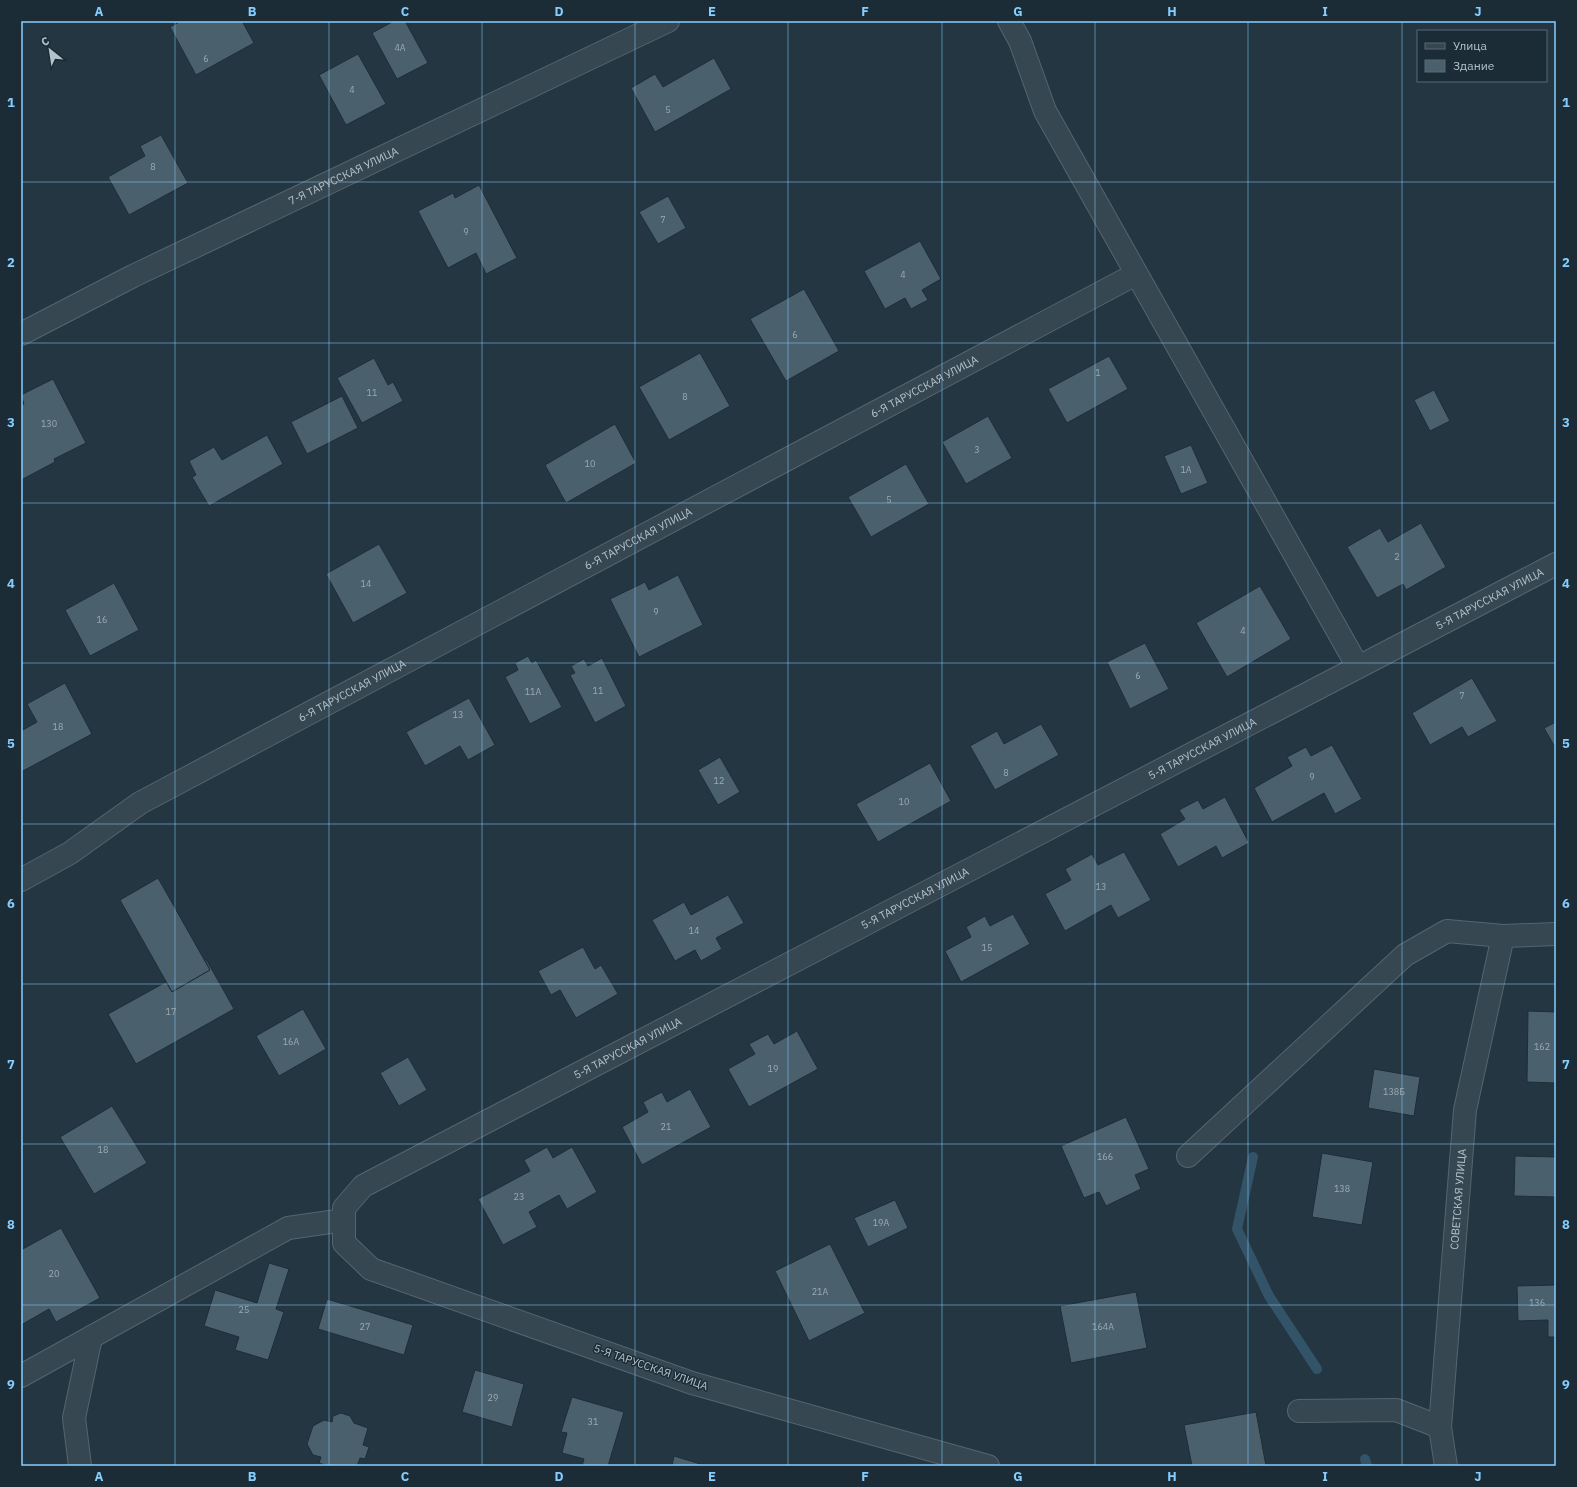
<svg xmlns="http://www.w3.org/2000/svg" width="1577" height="1487" font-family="'IBM Plex Sans',sans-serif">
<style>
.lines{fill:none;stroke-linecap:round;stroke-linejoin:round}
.stream{stroke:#335468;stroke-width:10}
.building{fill:#4b606d;stroke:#1e2e38}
.minor-casing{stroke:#55656f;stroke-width:24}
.minor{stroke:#374751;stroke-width:22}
.grid{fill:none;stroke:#85ceff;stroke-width:1;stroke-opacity:0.55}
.labels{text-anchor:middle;stroke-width:3;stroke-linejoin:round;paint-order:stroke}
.number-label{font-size:9px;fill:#9aaab4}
.street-label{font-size:11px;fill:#b4c2cc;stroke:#1c2c36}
.neatline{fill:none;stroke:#85ceff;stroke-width:1.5}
.grid-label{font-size:13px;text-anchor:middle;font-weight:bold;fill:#85ceff}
</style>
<rect width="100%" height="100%" fill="#233641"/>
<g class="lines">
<g class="stream">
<polyline points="1253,1157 1237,1229 1269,1296 1317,1369"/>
<polyline points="1365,1459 1367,1466"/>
</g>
</g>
<g class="building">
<polygon points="181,21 242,21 254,43 196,75 170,27"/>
<polygon points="394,21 405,21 428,63 397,79 372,33"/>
<polygon points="358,54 386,104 346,125 319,75"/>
<polygon points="714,58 731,89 655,132 631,88 655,74 663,87"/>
<polygon points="161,135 188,183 129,215 108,177 145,156 140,146"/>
<polygon points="479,185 517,258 486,274 476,253 448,268 418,211 453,193 455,198"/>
<polygon points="668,196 686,228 658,244 639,212"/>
<polygon points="920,241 941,279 922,290 928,300 911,309 905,298 885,309 864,271"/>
<polygon points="804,289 839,351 786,381 750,319"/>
<polygon points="700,353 730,406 669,440 639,387"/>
<polygon points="1109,356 1128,389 1067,423 1048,389"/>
<polygon points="374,358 388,385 393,382 403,401 362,423 337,378"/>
<polygon points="53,379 86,443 54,459 55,462 21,480 21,405 24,404 21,395"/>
<polygon points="1434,390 1450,421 1430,431 1414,400"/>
<polygon points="342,396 358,428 307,454 291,422"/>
<polygon points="988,416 1012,458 966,484 942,442"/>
<polygon points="615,424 636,463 566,503 545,465"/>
<polygon points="267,435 283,464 209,506 192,477 196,475 189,461 214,447 222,460"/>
<polygon points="1191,445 1208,483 1181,494 1164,456"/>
<polygon points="906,464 929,504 871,537 848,497"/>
<polygon points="1421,523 1446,567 1406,590 1403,584 1377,598 1347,547 1380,528 1388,542"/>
<polygon points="379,544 407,593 353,623 326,574"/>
<polygon points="678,575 703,625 639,657 610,599 645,582 649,590"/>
<polygon points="114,583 139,630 90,656 65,610"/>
<polygon points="1260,586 1291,639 1227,677 1196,623"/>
<polygon points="1145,643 1169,689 1130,709 1107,662"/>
<polygon points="528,656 532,663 536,660 562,707 530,724 505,677 518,670 515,663"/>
<polygon points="602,658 626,706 595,723 570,675 575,673 571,666 584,659 588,666"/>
<polygon points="1472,678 1497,721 1468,737 1462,727 1430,745 1412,713"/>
<polygon points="65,683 92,734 21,772 21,731 37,722 27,704"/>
<polygon points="469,698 495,745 468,760 460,746 425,766 406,732"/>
<polygon points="1556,722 1556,749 1544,728"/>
<polygon points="1041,724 1059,755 995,790 970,746 997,731 1004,744"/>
<polygon points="1332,745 1362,799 1335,814 1324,793 1272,822 1254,788 1292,766 1287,757 1306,747 1311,756"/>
<polygon points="720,757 740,792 718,805 698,770"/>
<polygon points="930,763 951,801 878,842 856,804"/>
<polygon points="1225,797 1249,843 1222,858 1216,846 1178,867 1160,834 1185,819 1179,810 1198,800 1203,809"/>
<polygon points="1124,852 1151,900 1118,918 1111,905 1065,931 1045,894 1071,880 1065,869 1092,854 1098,865"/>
<polygon points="158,878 210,970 172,992 120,900"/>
<polygon points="728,895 744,923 716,938 722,949 701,961 695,950 675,961 652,920 684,902 691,915"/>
<polygon points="1013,914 1030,944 961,982 945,951 971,937 966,927 985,916 990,926"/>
<polygon points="583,947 595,969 601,965 618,994 576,1018 560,990 551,995 538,971"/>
<polygon points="206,959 234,1009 136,1064 108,1014 166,982 172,992 210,970 205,960"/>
<polygon points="303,1009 326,1049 279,1076 256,1036"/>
<polygon points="1528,1011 1556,1012 1556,1083 1527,1082"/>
<polygon points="797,1031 818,1069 749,1107 728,1069 755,1054 749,1044 768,1034 774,1044"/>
<polygon points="408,1057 427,1090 399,1106 380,1073"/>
<polygon points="1374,1069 1420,1077 1414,1116 1368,1108"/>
<polygon points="690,1089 711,1127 642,1165 622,1127 648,1112 643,1102 662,1092 667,1102"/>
<polygon points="112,1106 147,1163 94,1194 60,1137"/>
<polygon points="1126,1117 1149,1169 1135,1175 1141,1189 1106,1206 1099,1192 1084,1198 1061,1146"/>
<polygon points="547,1147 553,1158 572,1147 597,1192 567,1209 559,1195 529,1212 537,1227 503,1245 478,1199 530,1171 524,1160"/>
<polygon points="1322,1153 1373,1162 1362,1225 1312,1217"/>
<polygon points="1515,1156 1556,1157 1556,1197 1514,1196"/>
<polygon points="895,1200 908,1228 868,1247 854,1218"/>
<polygon points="61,1228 100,1298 56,1322 49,1309 21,1325 21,1250"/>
<polygon points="830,1244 865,1313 809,1341 775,1271"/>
<polygon points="269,1263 289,1269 276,1309 284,1312 268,1360 235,1350 239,1337 204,1326 215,1290 257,1303"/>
<polygon points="1556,1285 1556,1337 1548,1337 1548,1320 1518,1321 1517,1286"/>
<polygon points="1136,1292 1147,1348 1071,1363 1060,1306"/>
<polygon points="327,1299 413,1325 404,1355 318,1329"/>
<polygon points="475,1370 524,1384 512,1427 462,1412"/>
<polygon points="572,1397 624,1412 608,1466 582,1466 584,1459 562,1453 567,1433 561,1432"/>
<polygon points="1256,1412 1266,1466 1192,1466 1184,1425"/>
<polygon points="341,1413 350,1416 354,1423 368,1428 363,1445 369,1447 365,1459 360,1458 357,1466 328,1466 319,1463 321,1457 313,1455 307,1444 313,1426 324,1420 332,1422 333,1416"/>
<polygon points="674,1456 707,1466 672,1466"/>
</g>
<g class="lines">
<g class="minor-casing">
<g id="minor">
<polyline points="1009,21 1020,41 1045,111 1358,667"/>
<path id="s1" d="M21,334L133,276L668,21"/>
<path id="s2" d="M21,880L70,853L140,803L1136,274"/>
<polyline points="1188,1156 1405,955 1447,931 1503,936 1556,934"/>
<polyline points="21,1376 288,1228 344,1220"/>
<polyline points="1299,1411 1396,1410 1440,1427"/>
<polyline points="80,1466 74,1418 91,1337"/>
<path id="s3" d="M988,1466L692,1383L371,1269L344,1243V1208L363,1186L1556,564"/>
<path id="s4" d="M1446,1466L1440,1427L1465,1110L1503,936"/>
</g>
</g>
<use href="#minor" class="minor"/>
</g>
<path class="grid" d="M175,21V1466M329,21V1466M482,21V1466M635,21V1466M788,21V1466M942,21V1466M1095,21V1466M1248,21V1466M1402,21V1466M21,182H1556M21,343H1556M21,503H1556M21,663H1556M21,824H1556M21,984H1556M21,1144H1556M21,1305H1556"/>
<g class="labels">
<g class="number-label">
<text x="400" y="51">4А</text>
<text x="206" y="62">6</text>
<text x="352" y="93">4</text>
<text x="668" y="113">5</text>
<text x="153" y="170">8</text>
<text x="663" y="223">7</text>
<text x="466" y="235">9</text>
<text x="903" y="278">4</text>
<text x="795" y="338">6</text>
<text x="1098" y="376">1</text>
<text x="372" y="396">11</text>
<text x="685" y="400">8</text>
<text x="49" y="427">130</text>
<text x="977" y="453">3</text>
<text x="590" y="467">10</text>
<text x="1186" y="473">1А</text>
<text x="889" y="503">5</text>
<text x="1397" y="560">2</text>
<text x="366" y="587">14</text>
<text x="656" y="615">9</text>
<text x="102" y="623">16</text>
<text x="1243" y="634">4</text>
<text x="1138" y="679">6</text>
<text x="598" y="694">11</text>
<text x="533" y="695">11А</text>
<text x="1462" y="699">7</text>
<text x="458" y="718">13</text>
<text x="58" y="730">18</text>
<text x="1006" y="776">8</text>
<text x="1312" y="780">9</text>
<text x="719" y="784">12</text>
<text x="904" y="805">10</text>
<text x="1101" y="890">13</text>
<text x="694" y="934">14</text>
<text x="987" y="951">15</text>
<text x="171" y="1015">17</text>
<text x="291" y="1045">16А</text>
<text x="1542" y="1050">162</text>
<text x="773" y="1072">19</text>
<text x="1394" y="1095">138Б</text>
<text x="666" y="1130">21</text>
<text x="103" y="1153">18</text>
<text x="1105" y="1160">166</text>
<text x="1342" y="1192">138</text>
<text x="519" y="1200">23</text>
<text x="881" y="1226">19А</text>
<text x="54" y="1277">20</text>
<text x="820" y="1295">21А</text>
<text x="1537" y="1306">136</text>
<text x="244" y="1313">25</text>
<text x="365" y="1330">27</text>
<text x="1103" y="1330">164А</text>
<text x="493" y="1401">29</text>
<text x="593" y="1425">31</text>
</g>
<g class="street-label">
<text dy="4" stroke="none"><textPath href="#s1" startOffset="359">7-Я ТАРУССКАЯ УЛИЦА</textPath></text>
<text dy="4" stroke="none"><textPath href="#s2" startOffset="1030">6-Я ТАРУССКАЯ УЛИЦА</textPath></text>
<text dy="4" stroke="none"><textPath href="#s2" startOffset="706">6-Я ТАРУССКАЯ УЛИЦА</textPath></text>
<text dy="4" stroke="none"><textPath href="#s3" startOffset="2020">5-Я ТАРУССКАЯ УЛИЦА</textPath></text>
<text dy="4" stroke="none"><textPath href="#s2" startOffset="382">6-Я ТАРУССКАЯ УЛИЦА</textPath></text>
<text dy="4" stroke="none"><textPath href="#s3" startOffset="1696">5-Я ТАРУССКАЯ УЛИЦА</textPath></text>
<text dy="4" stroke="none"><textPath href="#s3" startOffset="1372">5-Я ТАРУССКАЯ УЛИЦА</textPath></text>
<text dy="4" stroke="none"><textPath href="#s3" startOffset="1048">5-Я ТАРУССКАЯ УЛИЦА</textPath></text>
<text dy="4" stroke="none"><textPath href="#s4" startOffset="268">СОВЕТСКАЯ УЛИЦА</textPath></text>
<text transform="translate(651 1367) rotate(19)" y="4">5-Я ТАРУССКАЯ УЛИЦА</text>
</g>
</g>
<rect width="1577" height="1487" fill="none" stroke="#1c2c36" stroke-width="44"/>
<rect x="1417" y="30" width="130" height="52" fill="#1c2c36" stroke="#596872"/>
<rect x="1425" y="43" width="20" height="6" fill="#374751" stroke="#596872"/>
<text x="1453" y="50" font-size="12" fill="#b4c2cc">Улица</text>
<rect x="1425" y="60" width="20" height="12" fill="#4b606d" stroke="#596872"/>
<text x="1453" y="70" font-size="12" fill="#b4c2cc">Здание</text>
<g transform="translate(50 50) rotate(330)" stroke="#1c2c36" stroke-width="3" paint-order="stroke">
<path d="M0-3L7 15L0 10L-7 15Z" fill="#b4c2cc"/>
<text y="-6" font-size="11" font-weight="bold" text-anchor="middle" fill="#b4c2cc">С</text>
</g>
<rect x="22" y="22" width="1533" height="1443" class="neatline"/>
<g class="grid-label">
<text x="99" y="16">A</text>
<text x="252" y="16">B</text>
<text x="405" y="16">C</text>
<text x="559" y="16">D</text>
<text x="712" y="16">E</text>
<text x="865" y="16">F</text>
<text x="1018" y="16">G</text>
<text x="1172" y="16">H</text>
<text x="1325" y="16">I</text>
<text x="1478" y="16">J</text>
<text x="11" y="107">1</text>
<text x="1566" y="107">1</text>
<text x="11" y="267">2</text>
<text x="1566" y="267">2</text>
<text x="11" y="427">3</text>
<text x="1566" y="427">3</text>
<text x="11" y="588">4</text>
<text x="1566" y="588">4</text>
<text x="11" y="748">5</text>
<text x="1566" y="748">5</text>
<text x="11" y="908">6</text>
<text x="1566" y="908">6</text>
<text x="11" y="1069">7</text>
<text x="1566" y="1069">7</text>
<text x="11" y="1229">8</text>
<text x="1566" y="1229">8</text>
<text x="11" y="1389">9</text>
<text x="1566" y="1389">9</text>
<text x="99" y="1481">A</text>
<text x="252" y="1481">B</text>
<text x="405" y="1481">C</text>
<text x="559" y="1481">D</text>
<text x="712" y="1481">E</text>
<text x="865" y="1481">F</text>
<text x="1018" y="1481">G</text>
<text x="1172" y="1481">H</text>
<text x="1325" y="1481">I</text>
<text x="1478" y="1481">J</text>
</g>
</svg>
